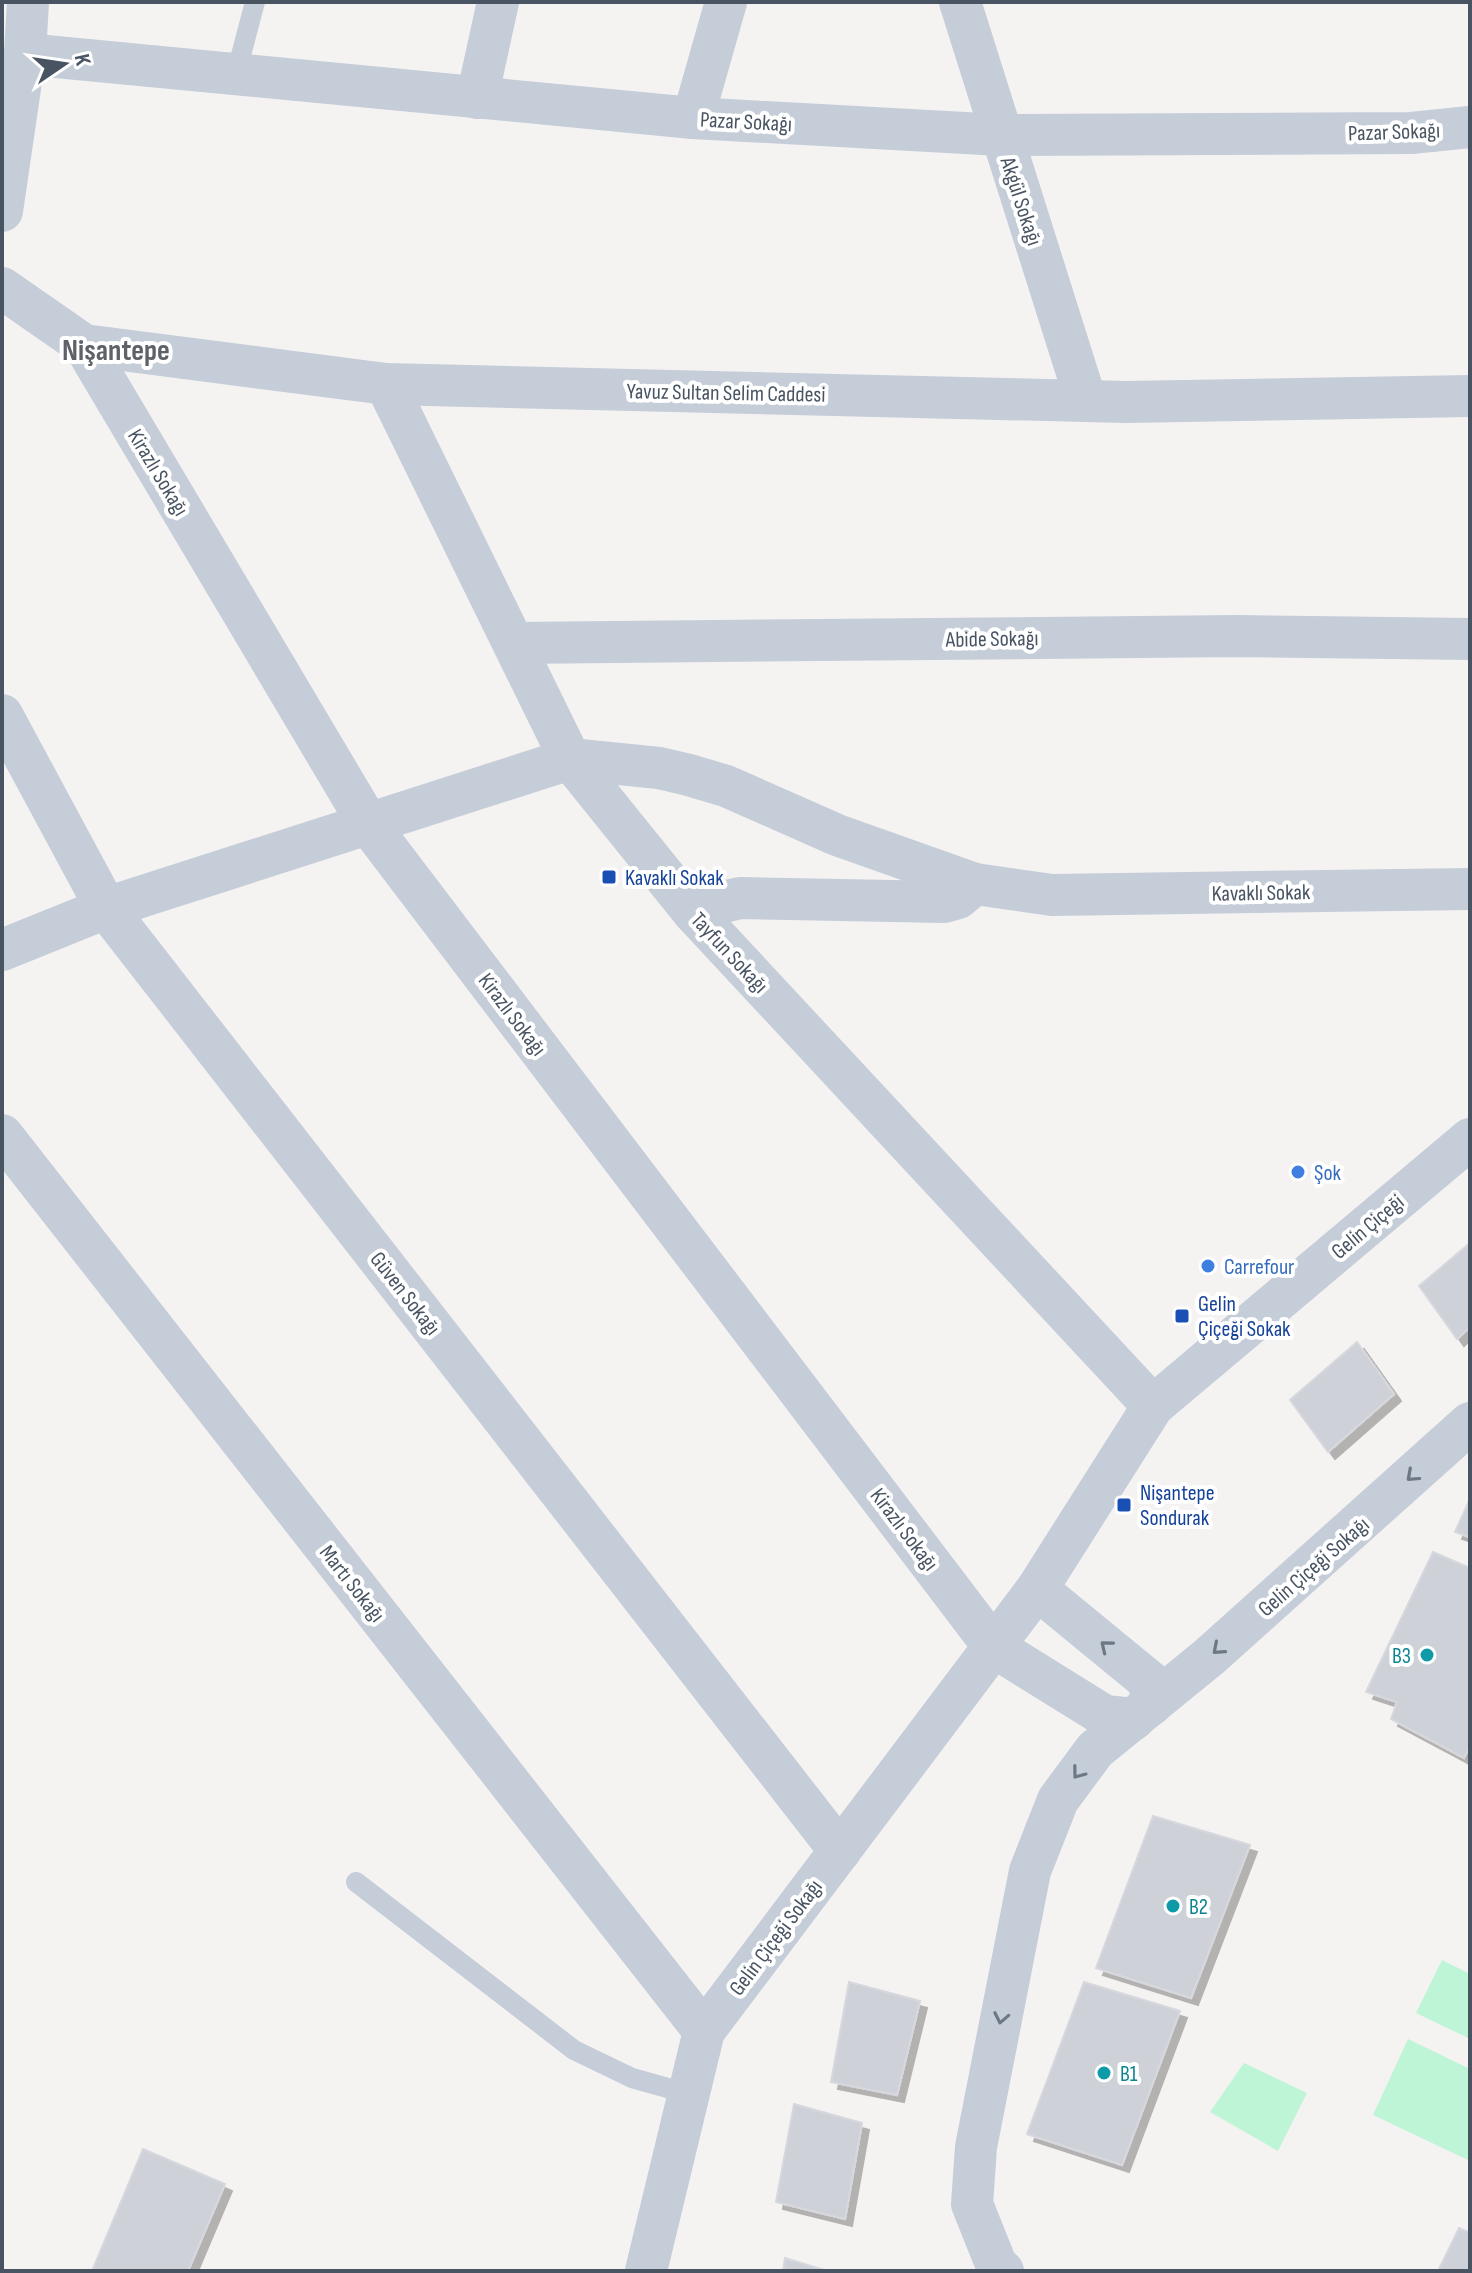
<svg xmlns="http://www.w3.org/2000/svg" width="1472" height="2273" font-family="'Sofia Sans Condensed',sans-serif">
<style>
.green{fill:#bef5d7}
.building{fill:#ced1d8;stroke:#d6d8de;stroke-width:2;filter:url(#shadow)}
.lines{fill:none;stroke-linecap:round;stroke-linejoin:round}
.lane{stroke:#c5cdd8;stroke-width:20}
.street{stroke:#c5cdd8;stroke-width:42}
.oneway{stroke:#6e7885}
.transit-dot{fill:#1a4fb4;stroke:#fff;stroke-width:3}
.shop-dot{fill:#3f7fe0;stroke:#fff;stroke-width:3}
.culture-dot{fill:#0f9aa8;stroke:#fff;stroke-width:3}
.labels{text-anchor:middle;stroke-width:8;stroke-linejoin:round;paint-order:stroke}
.street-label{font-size:22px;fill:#485462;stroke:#fff}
.transit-label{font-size:22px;fill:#164399;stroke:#fff;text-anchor:start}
.shop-label{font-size:22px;fill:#366cbe;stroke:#fff;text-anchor:start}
.culture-label{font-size:22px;fill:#0d838f;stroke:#fff;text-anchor:start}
.district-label{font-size:30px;font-weight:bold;fill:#5e6268;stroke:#fff}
</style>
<defs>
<filter id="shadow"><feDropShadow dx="7" dy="7" stdDeviation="0" flood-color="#0004"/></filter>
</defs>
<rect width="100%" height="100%" fill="#f5f2f2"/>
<g class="green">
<polygon points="1442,1960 1470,1974 1470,2039 1416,2013"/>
<polygon points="1408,2039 1470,2069 1470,2161 1373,2115"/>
<polygon points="1244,2063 1307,2093 1278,2151 1210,2112"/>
</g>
<g class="building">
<polygon points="1470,1243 1470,1327 1457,1339 1419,1286"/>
<polygon points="1357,1342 1394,1394 1328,1452 1290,1400"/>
<polygon points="1470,1499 1470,1537 1455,1532"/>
<polygon points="1433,1552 1470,1568 1470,1746 1464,1758 1391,1719 1397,1702 1366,1692"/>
<polygon points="1153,1816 1250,1845 1191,1998 1096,1968"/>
<polygon points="849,1982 920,2001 897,2095 831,2082"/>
<polygon points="1084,1982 1180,2011 1122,2165 1027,2134"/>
<polygon points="794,2104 862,2123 845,2219 776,2202"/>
<polygon points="143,2149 225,2184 188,2271 92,2271"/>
<polygon points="1459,2228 1470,2233 1470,2271 1438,2271"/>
<polygon points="785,2258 827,2271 783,2271"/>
</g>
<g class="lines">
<g class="lane">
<polyline points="236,74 255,2"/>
<polyline points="356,1882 574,2050 632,2078 689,2094"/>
</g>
<g class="street">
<polyline points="960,2 1086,401"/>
<polyline points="25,54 693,118 1001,135 1411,133 1470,127"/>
<polyline points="477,98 498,2"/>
<polyline points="693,118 726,2"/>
<polyline points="2,211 25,54 28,2"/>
<polyline points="2,288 84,345 386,384 1126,402 1470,396"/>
<polyline points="84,345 369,825 994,1647 1105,1716 1134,1719"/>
<polyline points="386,384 570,759 694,913 1153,1406"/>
<polyline points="514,643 1238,636 1470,639"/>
<polyline points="2,715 106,908 840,1851"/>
<polyline points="694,913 719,903 740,898 944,902 958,898 975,884"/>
<polyline points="2,950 106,908 570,759 659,768 689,775 726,786 837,835 975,884 1052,895 1470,889"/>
<polyline points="2,1135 704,2031"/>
<polyline points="1037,1589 1149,1681 1152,1704"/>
<polyline points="646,2271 704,2031 1037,1589 1153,1406 1470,1139"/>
<polyline points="1003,2271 996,2264 972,2204 976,2147 1030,1871 1058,1800 1095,1750 1209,1657 1470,1423"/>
</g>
</g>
<defs><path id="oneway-chevron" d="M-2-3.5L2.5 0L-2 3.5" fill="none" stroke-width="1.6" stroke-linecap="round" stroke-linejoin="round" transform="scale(2)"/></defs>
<g class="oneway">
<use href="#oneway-chevron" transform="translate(1412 1476) rotate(138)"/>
<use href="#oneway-chevron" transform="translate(1106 1646) rotate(-141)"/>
<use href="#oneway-chevron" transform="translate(1218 1649) rotate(139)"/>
<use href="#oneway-chevron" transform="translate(1078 1773) rotate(127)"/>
<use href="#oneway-chevron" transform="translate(1001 2018) rotate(101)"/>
</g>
<g class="transit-dot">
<rect x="601" y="869" width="16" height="16" rx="4"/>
<rect x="1174" y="1308" width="16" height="16" rx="4"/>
<rect x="1116" y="1497" width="16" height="16" rx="4"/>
</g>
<g class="shop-dot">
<circle cx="1298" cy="1172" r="8"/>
<circle cx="1208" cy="1266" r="8"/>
</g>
<g class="culture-dot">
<circle cx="1427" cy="1655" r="8"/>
<circle cx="1173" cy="1906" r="8"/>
<circle cx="1104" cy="2073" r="8"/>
</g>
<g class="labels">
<g class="street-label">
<text transform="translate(746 121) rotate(3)" y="8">Pazar Sokağı</text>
<text transform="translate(1394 131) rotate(-2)" y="8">Pazar Sokağı</text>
<text transform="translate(1022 201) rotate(72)" y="8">Akgül Sokağı</text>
<text transform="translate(726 392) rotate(1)" y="8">Yavuz Sultan Selim Caddesi</text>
<text transform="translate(159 472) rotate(59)" y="8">Kirazlı Sokağı</text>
<text transform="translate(992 638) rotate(-1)" y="8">Abide Sokağı</text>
<text transform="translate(1261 892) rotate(-1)" y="8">Kavaklı Sokak</text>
<text transform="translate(730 952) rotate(47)" y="8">Tayfun Sokağı</text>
<text transform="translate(513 1014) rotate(53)" y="8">Kirazlı Sokağı</text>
<text transform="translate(1367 1226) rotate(-40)" y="8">Gelin Çiçeği</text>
<text transform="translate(406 1293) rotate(52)" y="8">Güven Sokağı</text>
<text transform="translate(905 1529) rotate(53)" y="8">Kirazlı Sokağı</text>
<text transform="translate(1313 1566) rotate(-41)" y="8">Gelin Çiçeği Sokağı</text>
<text transform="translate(353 1583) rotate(52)" y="8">Martı Sokağı</text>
<text transform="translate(775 1937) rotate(-53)" y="8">Gelin Çiçeği Sokağı</text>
</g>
<g class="transit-label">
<text x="625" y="885">Kavaklı Sokak</text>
<text x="1198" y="1311">Gelin<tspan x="1198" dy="25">Çiçeği Sokak</tspan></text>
<text x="1140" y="1500">Nişantepe<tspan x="1140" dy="25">Sondurak</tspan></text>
</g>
<g class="shop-label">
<text x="1314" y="1180">Şok</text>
<text x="1224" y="1274">Carrefour</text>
</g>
<g class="culture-label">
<text x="1411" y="1663" text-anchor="end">B3</text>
<text x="1189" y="1914">B2</text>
<text x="1120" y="2081">B1</text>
</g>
<g class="district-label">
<text x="116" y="360">Nişantepe</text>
</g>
</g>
<rect width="1472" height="2273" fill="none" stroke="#485462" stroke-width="8"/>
<g transform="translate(64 64) rotate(77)" stroke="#ffffff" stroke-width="6" paint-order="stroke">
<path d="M0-6L14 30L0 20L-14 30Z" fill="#485462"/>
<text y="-12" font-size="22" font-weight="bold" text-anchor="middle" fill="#485462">K</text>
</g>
</svg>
